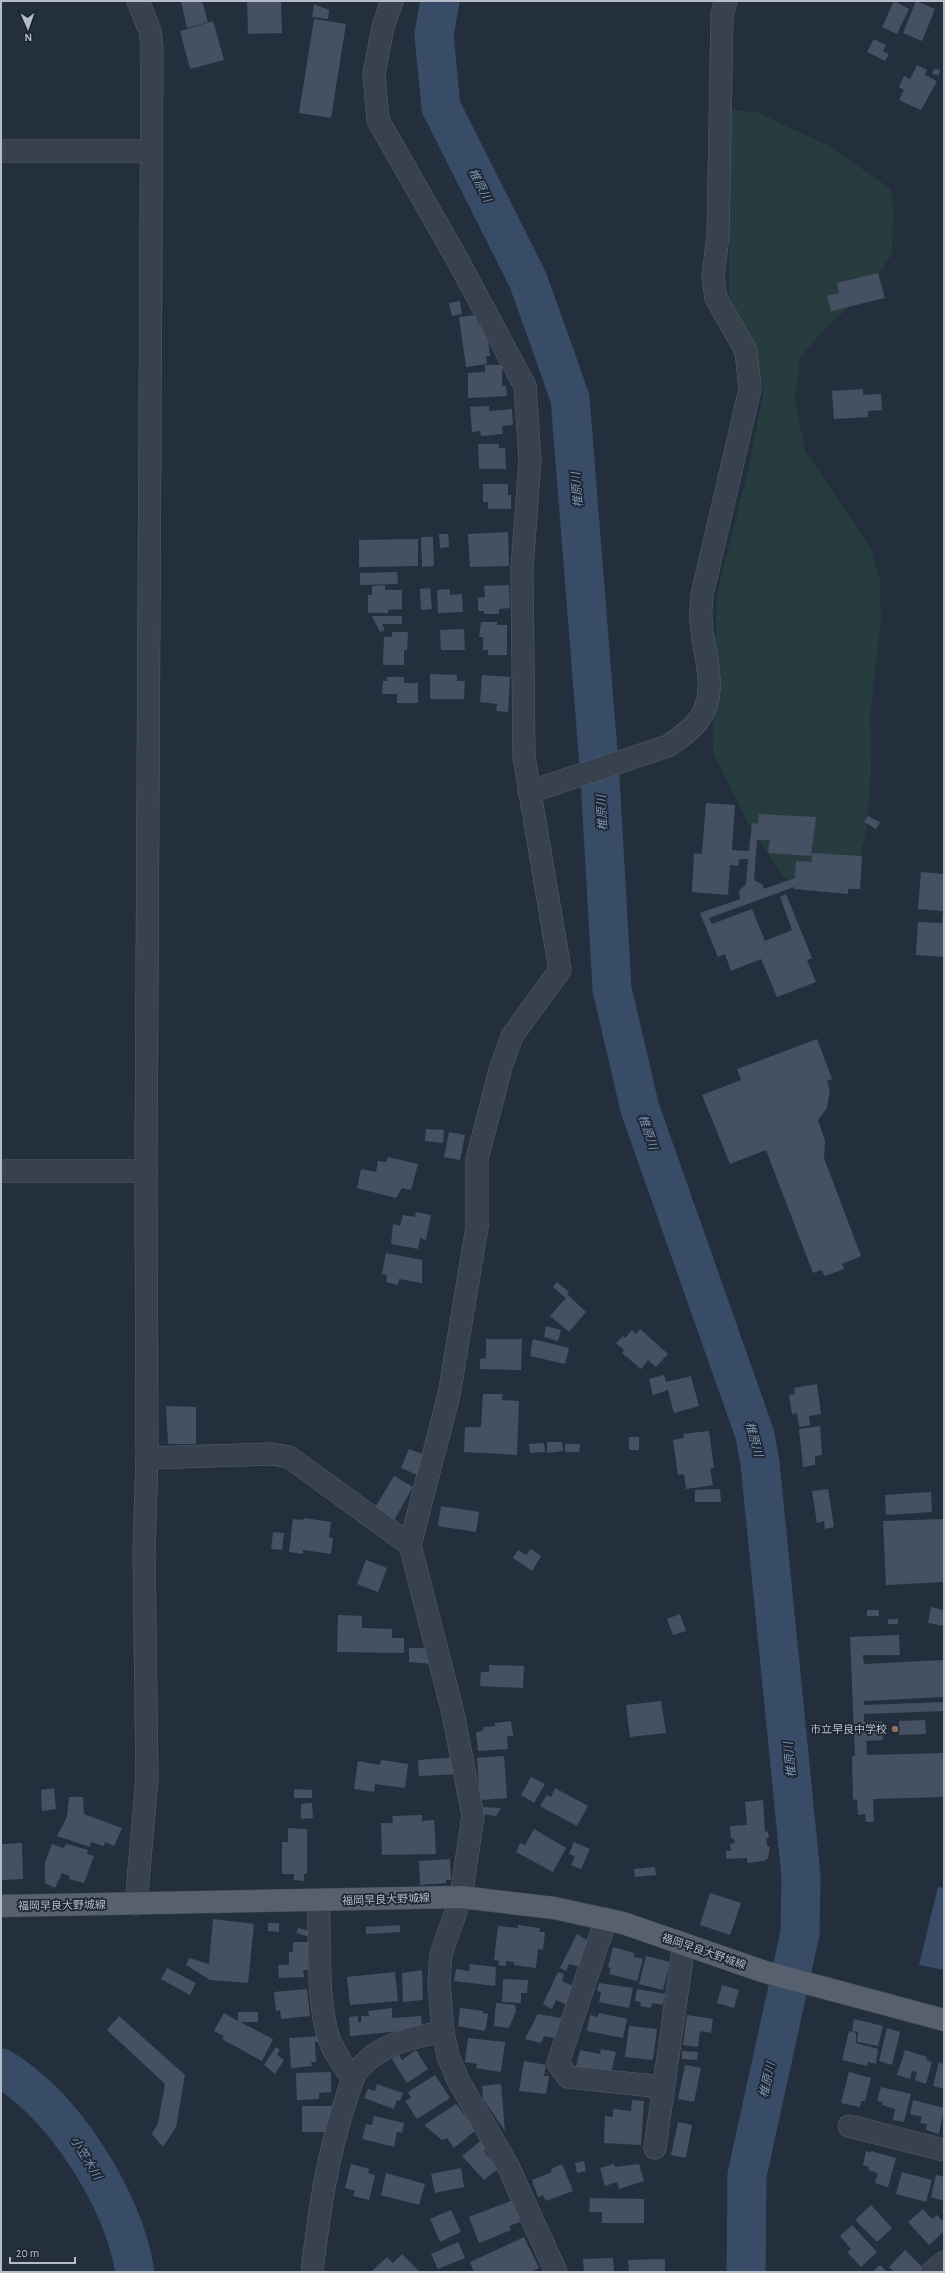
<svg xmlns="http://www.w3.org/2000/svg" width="945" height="2273" font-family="'Alegreya Sans','Noto Sans JP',sans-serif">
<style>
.green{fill:#263c3f}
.water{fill:#394c67}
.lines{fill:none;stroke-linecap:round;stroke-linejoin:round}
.river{stroke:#394c67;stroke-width:39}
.building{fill:#455162}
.minor-casing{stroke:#565f6c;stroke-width:23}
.major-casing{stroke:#414a57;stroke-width:23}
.minor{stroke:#38414e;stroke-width:22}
.major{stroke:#56606e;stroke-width:22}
.education-dot{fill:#8d6e63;stroke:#1d2633;stroke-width:1.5}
.labels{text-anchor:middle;stroke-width:3.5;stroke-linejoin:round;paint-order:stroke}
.poi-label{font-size:11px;fill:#b4bcc9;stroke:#1d2633;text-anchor:end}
.street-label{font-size:11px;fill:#b4bcc9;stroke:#1d2633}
.water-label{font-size:12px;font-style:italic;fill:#7c92b1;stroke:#1d2633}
</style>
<rect width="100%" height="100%" fill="#242f3e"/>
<polygon class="green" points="729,110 756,112 829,146 891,189 893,211 892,254 866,292 824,329 800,358 795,400 805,451 870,547 880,579 881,619 870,717 871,771 866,834 856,869 815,888 784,877 748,823 713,752 717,593 749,467 764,390 729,295"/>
<polygon class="water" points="938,1887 944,1888 944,1970 919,1965"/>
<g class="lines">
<g class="river">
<polyline points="440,1 434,35 441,107 528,280 570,398 600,778 612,989 640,1109 755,1435 760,1463 801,1876 800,1933 747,2175 746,2272"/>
<path d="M1,2068C65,2107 123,2199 135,2272"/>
</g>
</g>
<g class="building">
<polygon points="181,1 202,1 208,22 187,28"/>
<polygon points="247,1 281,1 282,33 248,34"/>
<polygon points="894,1 909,9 897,34 882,27"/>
<polygon points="916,1 935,9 922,41 903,33"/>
<polygon points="314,4 329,10 328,19 312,17"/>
<polygon points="314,19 346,24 331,118 299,113"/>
<polygon points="213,21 224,60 190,69 180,31"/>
<polygon points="874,39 886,45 883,51 889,54 885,61 867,52"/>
<polygon points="917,65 927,70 925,75 937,81 921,110 899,100 904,90 899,87 904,76 910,79"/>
<polygon points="934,69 940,70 939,75 932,74"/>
<polygon points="878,273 885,298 831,311 827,296 839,293 837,283"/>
<polygon points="460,301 462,314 452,316 449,303"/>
<polygon points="477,315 478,325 486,324 490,356 486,356 487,364 466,367 459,317"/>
<polygon points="485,365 502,365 502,386 506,386 507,396 468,398 468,373 485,372"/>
<polygon points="863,389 863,395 881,394 882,410 868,411 868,417 834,419 832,391"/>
<polygon points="489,406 489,411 512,409 513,425 502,426 503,434 481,436 480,431 472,432 470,407"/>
<polygon points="478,444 499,444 499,448 505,448 506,469 479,469"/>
<polygon points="483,484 508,484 508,495 511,495 511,509 488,509 488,502 483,502"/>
<polygon points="508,532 509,566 470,567 468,534"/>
<polygon points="439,534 448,534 449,547 440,548"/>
<polygon points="421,537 433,537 434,566 422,567"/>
<polygon points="418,539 418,566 359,567 359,540"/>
<polygon points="397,572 398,584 360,585 360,573"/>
<polygon points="385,585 385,590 402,590 402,609 388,610 388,613 368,613 368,595 372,595 372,586"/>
<polygon points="509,585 510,608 499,609 499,614 484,614 484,611 478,611 478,598 485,597 484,586"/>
<polygon points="430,588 432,609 421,610 420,589"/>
<polygon points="450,589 450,595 462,594 463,612 438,613 437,590"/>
<polygon points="372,616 402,616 402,624 382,624 385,630 380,632"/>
<polygon points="481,622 497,622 497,625 507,625 507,655 488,655 488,650 483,650 483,637 479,637"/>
<polygon points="464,629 465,650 441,650 440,630"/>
<polygon points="392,632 408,632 407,650 404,650 404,665 383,665 384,637 392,637"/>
<polygon points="430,674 457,675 457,681 465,681 464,699 430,699"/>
<polygon points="482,675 510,677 508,712 496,711 497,704 480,702"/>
<polygon points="387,677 404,677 404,683 418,683 418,703 397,703 397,694 382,694 383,681 387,681"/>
<polygon points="706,803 735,805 732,850 749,851 752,823 758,824 759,814 816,817 811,856 768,853 770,840 757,840 754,880 763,885 764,889 795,878 796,861 812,862 812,853 862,856 860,889 848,889 848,894 794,889 794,887 709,918 712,924 752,909 765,941 792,930 780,897 786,894 812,958 807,960 816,982 777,997 761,959 731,971 725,954 718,957 700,913 740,899 739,891 746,884 748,859 739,859 738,866 730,865 728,895 692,892 694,853 702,854"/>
<polygon points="868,816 880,822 876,829 864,822"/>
<polygon points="921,872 944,874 944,957 916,955 918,922 942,923 943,911 918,909"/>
<polygon points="817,1039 832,1079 827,1081 830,1091 827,1108 818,1120 825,1141 824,1158 861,1256 842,1264 844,1269 825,1276 821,1270 813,1273 766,1150 730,1164 702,1095 741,1080 737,1069"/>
<polygon points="426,1129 444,1130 443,1143 425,1141"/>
<polygon points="449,1132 465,1135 460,1160 444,1157"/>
<polygon points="388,1157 418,1164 411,1190 402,1188 396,1198 357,1188 361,1169 376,1172 378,1161 386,1162"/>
<polygon points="416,1212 431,1215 426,1240 420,1238 418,1249 391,1244 393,1224 400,1226 403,1215 415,1217"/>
<polygon points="386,1253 422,1260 422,1283 399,1279 398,1285 386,1282 387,1275 382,1274"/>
<polygon points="557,1282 569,1292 567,1294 586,1312 569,1332 550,1316 566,1298 553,1287"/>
<polygon points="546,1326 561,1330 558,1341 544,1337"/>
<polygon points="640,1329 668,1354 656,1367 648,1360 641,1369 622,1353 624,1350 616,1343 623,1336 625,1338 632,1330 636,1334"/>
<polygon points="486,1339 522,1339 521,1370 480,1369 480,1359 486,1358"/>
<polygon points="533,1339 569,1348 565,1364 530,1356"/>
<polygon points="664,1375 666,1382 691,1376 699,1406 674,1413 668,1390 653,1395 649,1379"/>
<polygon points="817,1384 821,1414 809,1416 810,1425 799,1427 797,1413 792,1414 789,1395 795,1394 794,1388"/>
<polygon points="483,1394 503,1394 502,1400 519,1401 517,1455 464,1452 465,1427 481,1427"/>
<polygon points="166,1406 196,1407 196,1444 168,1444"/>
<polygon points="820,1426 822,1455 815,1456 815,1465 803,1467 799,1429"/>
<polygon points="709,1431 714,1468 710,1469 713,1485 686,1489 684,1474 678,1475 673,1440 684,1438 683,1434"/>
<rect x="629" y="1437" width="10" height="13"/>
<polygon points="547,1442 562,1442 563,1451 547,1453"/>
<polygon points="544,1443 545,1452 530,1453 529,1444"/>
<polygon points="565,1444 580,1444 579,1452 565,1452"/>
<polygon points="409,1449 427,1456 420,1476 401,1468"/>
<polygon points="394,1476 413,1487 393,1522 373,1511"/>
<polygon points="720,1489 721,1502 695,1502 695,1490"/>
<polygon points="828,1489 834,1527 825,1529 824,1521 817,1523 812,1491"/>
<polygon points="931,1492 932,1512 886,1515 885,1495"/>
<polygon points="441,1506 479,1512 476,1532 438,1526"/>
<polygon points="304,1518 331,1522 329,1537 333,1538 331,1554 303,1550 303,1554 289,1552 293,1519 303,1520"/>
<polygon points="944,1519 944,1582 886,1585 883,1521"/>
<polygon points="273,1532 284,1533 282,1550 271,1549"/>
<polygon points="531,1549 541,1556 532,1571 513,1558 518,1550 526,1555"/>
<polygon points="366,1560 387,1568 378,1592 357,1584"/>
<polygon points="931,1607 944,1610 944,1626 928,1623"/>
<rect x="867" y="1610" width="12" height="6"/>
<polygon points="680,1614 686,1631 673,1635 667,1619"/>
<polygon points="338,1615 362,1616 362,1628 392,1629 392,1638 404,1638 404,1653 337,1652"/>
<rect x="888" y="1619" width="10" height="5"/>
<polygon points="899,1635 900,1655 863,1655 864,1664 944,1660 944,1697 864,1701 864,1705 944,1702 944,1711 864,1714 864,1722 882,1721 883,1740 866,1741 867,1755 944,1753 944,1797 873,1799 874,1822 866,1822 865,1814 858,1815 857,1799 853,1800 852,1756 855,1756 850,1637"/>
<polygon points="409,1648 428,1648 433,1664 409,1662"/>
<polygon points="489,1665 524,1666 523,1688 480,1686 481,1672 489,1672"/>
<polygon points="661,1701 666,1733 630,1737 626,1705"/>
<polygon points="925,1720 926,1734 899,1735 899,1721"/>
<polygon points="511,1721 513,1736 507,1736 508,1749 478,1751 476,1732 483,1731 483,1727 495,1726 495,1723"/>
<polygon points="504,1756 507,1798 480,1800 477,1758"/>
<polygon points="460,1757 461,1774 419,1776 418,1760"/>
<polygon points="381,1760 408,1764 405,1788 375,1784 374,1792 354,1789 358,1761 380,1765"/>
<polygon points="531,1777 545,1784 534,1803 521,1795"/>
<polygon points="54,1788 56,1809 42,1811 41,1790"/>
<polygon points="555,1788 588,1806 577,1826 540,1806 547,1795 551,1797"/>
<polygon points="294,1789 312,1790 312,1798 294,1798"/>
<polygon points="69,1797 83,1797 84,1814 122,1828 114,1846 105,1842 104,1846 91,1842 90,1847 57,1836 67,1817"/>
<polygon points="763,1800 765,1832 768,1831 769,1838 766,1838 767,1846 770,1847 768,1858 764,1861 747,1863 747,1858 726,1859 726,1851 731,1851 730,1844 735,1843 734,1839 731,1838 730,1826 747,1825 745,1802"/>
<polygon points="312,1803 313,1818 301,1819 301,1804"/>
<polygon points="482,1807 501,1808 496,1816 482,1814"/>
<polygon points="422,1815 422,1821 434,1820 436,1854 382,1855 381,1823 393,1823 392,1816"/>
<polygon points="288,1828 307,1829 307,1874 304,1874 304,1881 294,1880 294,1874 282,1874 282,1842 288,1842"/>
<polygon points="534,1829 566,1848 553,1872 516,1852 520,1843 525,1845"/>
<polygon points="574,1842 590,1849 581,1869 571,1865 575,1856 569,1854"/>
<polygon points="22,1843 23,1879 1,1880 1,1844"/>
<polygon points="52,1844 63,1848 67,1844 88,1850 87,1854 94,1856 84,1883 69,1879 70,1876 62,1873 55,1888 45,1883 45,1863"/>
<polygon points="450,1859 451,1880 446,1880 446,1883 420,1885 419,1861"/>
<polygon points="655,1867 656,1875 635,1877 634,1869"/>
<polygon points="710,1893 741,1903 730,1935 700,1925"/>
<polygon points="213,1919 254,1924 248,1983 210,1980 186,1965 189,1958 209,1964"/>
<polygon points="268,1923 279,1923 279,1932 268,1931"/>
<polygon points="400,1925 400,1932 366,1934 366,1927"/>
<polygon points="518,1925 540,1928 539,1932 545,1932 543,1950 538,1949 536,1968 514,1965 514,1962 506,1961 506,1966 498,1965 499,1961 494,1960 498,1926 518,1928"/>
<polygon points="298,1928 311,1931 310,1937 296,1933"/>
<polygon points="577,1934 590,1942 580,1967 569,1964 566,1971 560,1968"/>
<polygon points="293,1942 309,1942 309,1970 303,1970 304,1977 279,1978 278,1965 289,1965 289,1952 293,1952"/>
<polygon points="613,1947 634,1953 634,1957 643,1959 637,1981 609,1974 611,1968 608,1967"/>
<polygon points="646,1956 670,1962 663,1990 639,1984"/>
<polygon points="470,1964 496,1967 495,1986 454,1981 456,1969 469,1971"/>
<polygon points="167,1968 196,1983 190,1995 161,1979"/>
<polygon points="422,1970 423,2000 403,2002 402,1973"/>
<polygon points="395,1972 398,2001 350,2005 347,1977"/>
<polygon points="558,1972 564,1974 562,1981 573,1986 566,2004 556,2000 552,2009 543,2004"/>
<polygon points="503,1979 528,1980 527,1993 521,1993 521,2003 502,2002"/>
<polygon points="599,1983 633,1988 629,2008 599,2002 601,1992 597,1991"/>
<polygon points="722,1985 739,1990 734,2008 717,2003"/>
<polygon points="307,1989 310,2016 281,2019 280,2010 276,2011 274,1992"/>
<polygon points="637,1989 665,1994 663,2005 652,2003 651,2008 640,2006 641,2002 635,2001"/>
<polygon points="496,2003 515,2005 516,2011 509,2028 494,2026"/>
<polygon points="392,2008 392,2018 421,2016 422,2029 350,2036 349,2017 358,2016 358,2022 361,2022 361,2016 369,2016 368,2011"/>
<polygon points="460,2008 483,2011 483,2013 488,2014 485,2031 458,2026"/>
<polygon points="238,2012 258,2012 258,2022 240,2022 273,2039 262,2061 222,2039 224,2036 214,2031 224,2013 238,2021"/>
<polygon points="599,2013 627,2019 623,2038 587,2031 590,2015 598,2017"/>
<polygon points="538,2014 561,2018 556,2038 544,2036 541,2043 525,2039"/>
<polygon points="687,2015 713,2019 711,2033 700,2031 698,2047 683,2045"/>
<polygon points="119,2016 185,2075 176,2127 163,2147 152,2134 158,2123 165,2084 107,2030"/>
<polygon points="854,2019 883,2026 878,2046 857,2042 858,2032 852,2031"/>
<polygon points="629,2026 657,2029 653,2060 625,2057"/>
<polygon points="887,2028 900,2032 892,2065 879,2061"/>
<polygon points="849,2031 856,2033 856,2043 878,2049 876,2064 868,2062 867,2066 842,2060"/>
<polygon points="321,2036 322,2041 315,2042 316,2062 311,2062 312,2066 291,2068 289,2038"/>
<polygon points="468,2038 505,2042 501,2072 476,2068 477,2064 465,2062"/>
<polygon points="276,2047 280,2050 277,2055 284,2060 275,2074 264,2065"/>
<polygon points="601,2049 616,2052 610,2078 575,2071 580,2050 600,2054"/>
<polygon points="416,2050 428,2069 407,2083 392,2059 399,2055 402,2060"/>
<polygon points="905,2050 927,2057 926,2060 932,2062 926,2084 915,2080 917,2072 912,2071 910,2079 897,2075"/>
<polygon points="682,2051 698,2052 697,2060 682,2059"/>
<polygon points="524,2061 546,2065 544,2076 549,2076 546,2094 519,2091"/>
<polygon points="939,2062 944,2064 944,2089 933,2086"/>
<polygon points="685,2065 701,2068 694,2102 678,2099"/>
<polygon points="331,2072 331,2092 319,2093 319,2099 297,2100 296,2073"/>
<polygon points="849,2072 871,2078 865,2101 861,2101 860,2107 841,2103"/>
<polygon points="435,2075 450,2098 417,2119 405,2101 411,2098 408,2092"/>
<polygon points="377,2084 403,2093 400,2101 397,2100 394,2109 364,2098 368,2089 375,2091"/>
<polygon points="501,2084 505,2131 483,2099 482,2086"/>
<polygon points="881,2087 911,2094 904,2122 893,2120 895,2109 882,2105 883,2102 877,2101"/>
<polygon points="632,2100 644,2101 641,2145 604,2143 605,2116 613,2117 613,2109 631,2111"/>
<polygon points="913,2100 944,2108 939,2134 926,2130 927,2124 920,2123 922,2117 910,2114"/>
<polygon points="456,2104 476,2130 454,2148 447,2138 442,2140 424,2125"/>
<polygon points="302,2106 332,2106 332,2125 327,2132 302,2132"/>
<polygon points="374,2116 404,2123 402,2133 397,2132 394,2147 362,2139 366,2124 372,2125"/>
<polygon points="678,2122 692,2125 686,2158 671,2155"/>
<polygon points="483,2139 489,2146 484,2151 498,2169 484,2180 462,2156"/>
<polygon points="866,2151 870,2153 871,2151 896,2158 888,2187 875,2183 878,2173 868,2170 869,2167 863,2165"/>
<polygon points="584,2161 586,2171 577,2173 575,2163"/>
<polygon points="351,2164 369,2169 368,2173 375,2175 369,2200 353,2196 355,2191 345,2188"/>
<polygon points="562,2164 573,2191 546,2201 543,2195 538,2197 532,2180 552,2172 551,2169"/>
<polygon points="614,2164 615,2167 639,2164 644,2181 619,2189 617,2182 605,2186 600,2168"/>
<polygon points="461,2168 464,2187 435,2193 431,2174"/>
<polygon points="902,2172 932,2180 926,2202 896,2194"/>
<polygon points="386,2173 425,2184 419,2205 381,2195"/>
<polygon points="936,2175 944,2177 944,2201 931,2197"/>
<polygon points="590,2198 644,2199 644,2223 602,2223 602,2212 589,2212"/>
<polygon points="513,2200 520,2222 509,2226 511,2230 479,2243 469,2217"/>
<polygon points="871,2205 892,2228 877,2242 855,2220"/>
<polygon points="923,2209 932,2219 937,2215 944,2222 944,2231 929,2245 908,2222"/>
<polygon points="451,2210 461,2232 440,2242 430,2219"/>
<polygon points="852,2225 877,2252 861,2267 847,2252 851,2249 840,2236"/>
<polygon points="524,2237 539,2268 530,2272 474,2272 470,2262"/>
<polygon points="458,2242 465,2258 438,2269 431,2254"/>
<polygon points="905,2250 925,2270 924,2272 894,2272 889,2267"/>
<polygon points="402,2254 420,2272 371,2272 387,2257 393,2263"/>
<polygon points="613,2258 614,2272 584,2272 583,2259"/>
<polygon points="665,2259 665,2272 629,2272 628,2260"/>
<polygon points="880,2265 887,2272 872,2272"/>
</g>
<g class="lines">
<g class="minor-casing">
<g id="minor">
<polyline points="392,1 383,27 374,74 378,120 457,259 525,386 530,460 522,569 524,757 560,970 512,1036 501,1067 477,1159 477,1227 449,1395 410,1545 453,1713 473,1816 461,1897 441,1954 439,1982 443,2032 448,2056 458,2080 507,2164 556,2272"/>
<polyline points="1,151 152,151"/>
<path d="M529,792L668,746C678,739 690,731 698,721C721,690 702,653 701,620C700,611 702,603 702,595L750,389L746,351L716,298L713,276L718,236L722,14L726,1"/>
<polyline points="1,1171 146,1171"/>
<polyline points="147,1458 272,1454 289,1457 410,1545"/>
<path d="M318,1901C321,1946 316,1992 328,2036C333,2052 344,2066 353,2079"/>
<polyline points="136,1904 147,1779 144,1551 147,1458 146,1171 152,47 150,31 138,1"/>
<polyline points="606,1919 558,2063 568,2077 663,2087"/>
<polyline points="849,2126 944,2150"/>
<polyline points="655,2148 684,1944"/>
<path d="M312,2272C319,2213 327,2156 346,2100C349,2090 352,2077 359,2069C380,2044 412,2037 443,2032"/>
<polyline points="932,2272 944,2262"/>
</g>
</g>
<g class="major-casing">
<polyline id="major" points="1,1906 461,1897 554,1908 623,1923 762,1971 944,2020"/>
</g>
<use href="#minor" class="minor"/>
<use href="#major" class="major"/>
</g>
<circle class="education-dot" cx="895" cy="1729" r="4"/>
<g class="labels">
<g class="poi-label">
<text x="887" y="1733">市立早良中学校</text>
</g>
<g class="street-label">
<text transform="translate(386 1899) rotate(-2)" y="4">福岡早良大野城線</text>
<text transform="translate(62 1905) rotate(-1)" y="4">福岡早良大野城線</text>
<text transform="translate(704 1951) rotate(19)" y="4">福岡早良大野城線</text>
</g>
<g class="water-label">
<text transform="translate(480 185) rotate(63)" y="4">椎原川</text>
<text transform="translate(577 490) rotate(-95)" y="4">椎原川</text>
<text transform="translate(602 813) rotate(-93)" y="4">椎原川</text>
<text transform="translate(648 1132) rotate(71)" y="4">椎原川</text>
<text transform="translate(754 1439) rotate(75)" y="4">椎原川</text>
<text transform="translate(790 1760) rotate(-96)" y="4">椎原川</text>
<text transform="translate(767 2080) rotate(-78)" y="4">椎原川</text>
<text transform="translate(86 2158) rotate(59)" y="4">小笠木川</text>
</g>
</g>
<rect width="945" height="2273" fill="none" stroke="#b4bcc9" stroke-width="4"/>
<g transform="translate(28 28) rotate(178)" stroke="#1d2633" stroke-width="3" paint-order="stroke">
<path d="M0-3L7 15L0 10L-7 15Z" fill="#b4bcc9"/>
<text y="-6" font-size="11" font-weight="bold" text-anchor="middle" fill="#b4bcc9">N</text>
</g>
<path d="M10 2257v6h65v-6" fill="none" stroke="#b4bcc9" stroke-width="2"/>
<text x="16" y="2257" font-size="12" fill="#b4bcc9" stroke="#1d2633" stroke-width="3" paint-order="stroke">20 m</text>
</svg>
